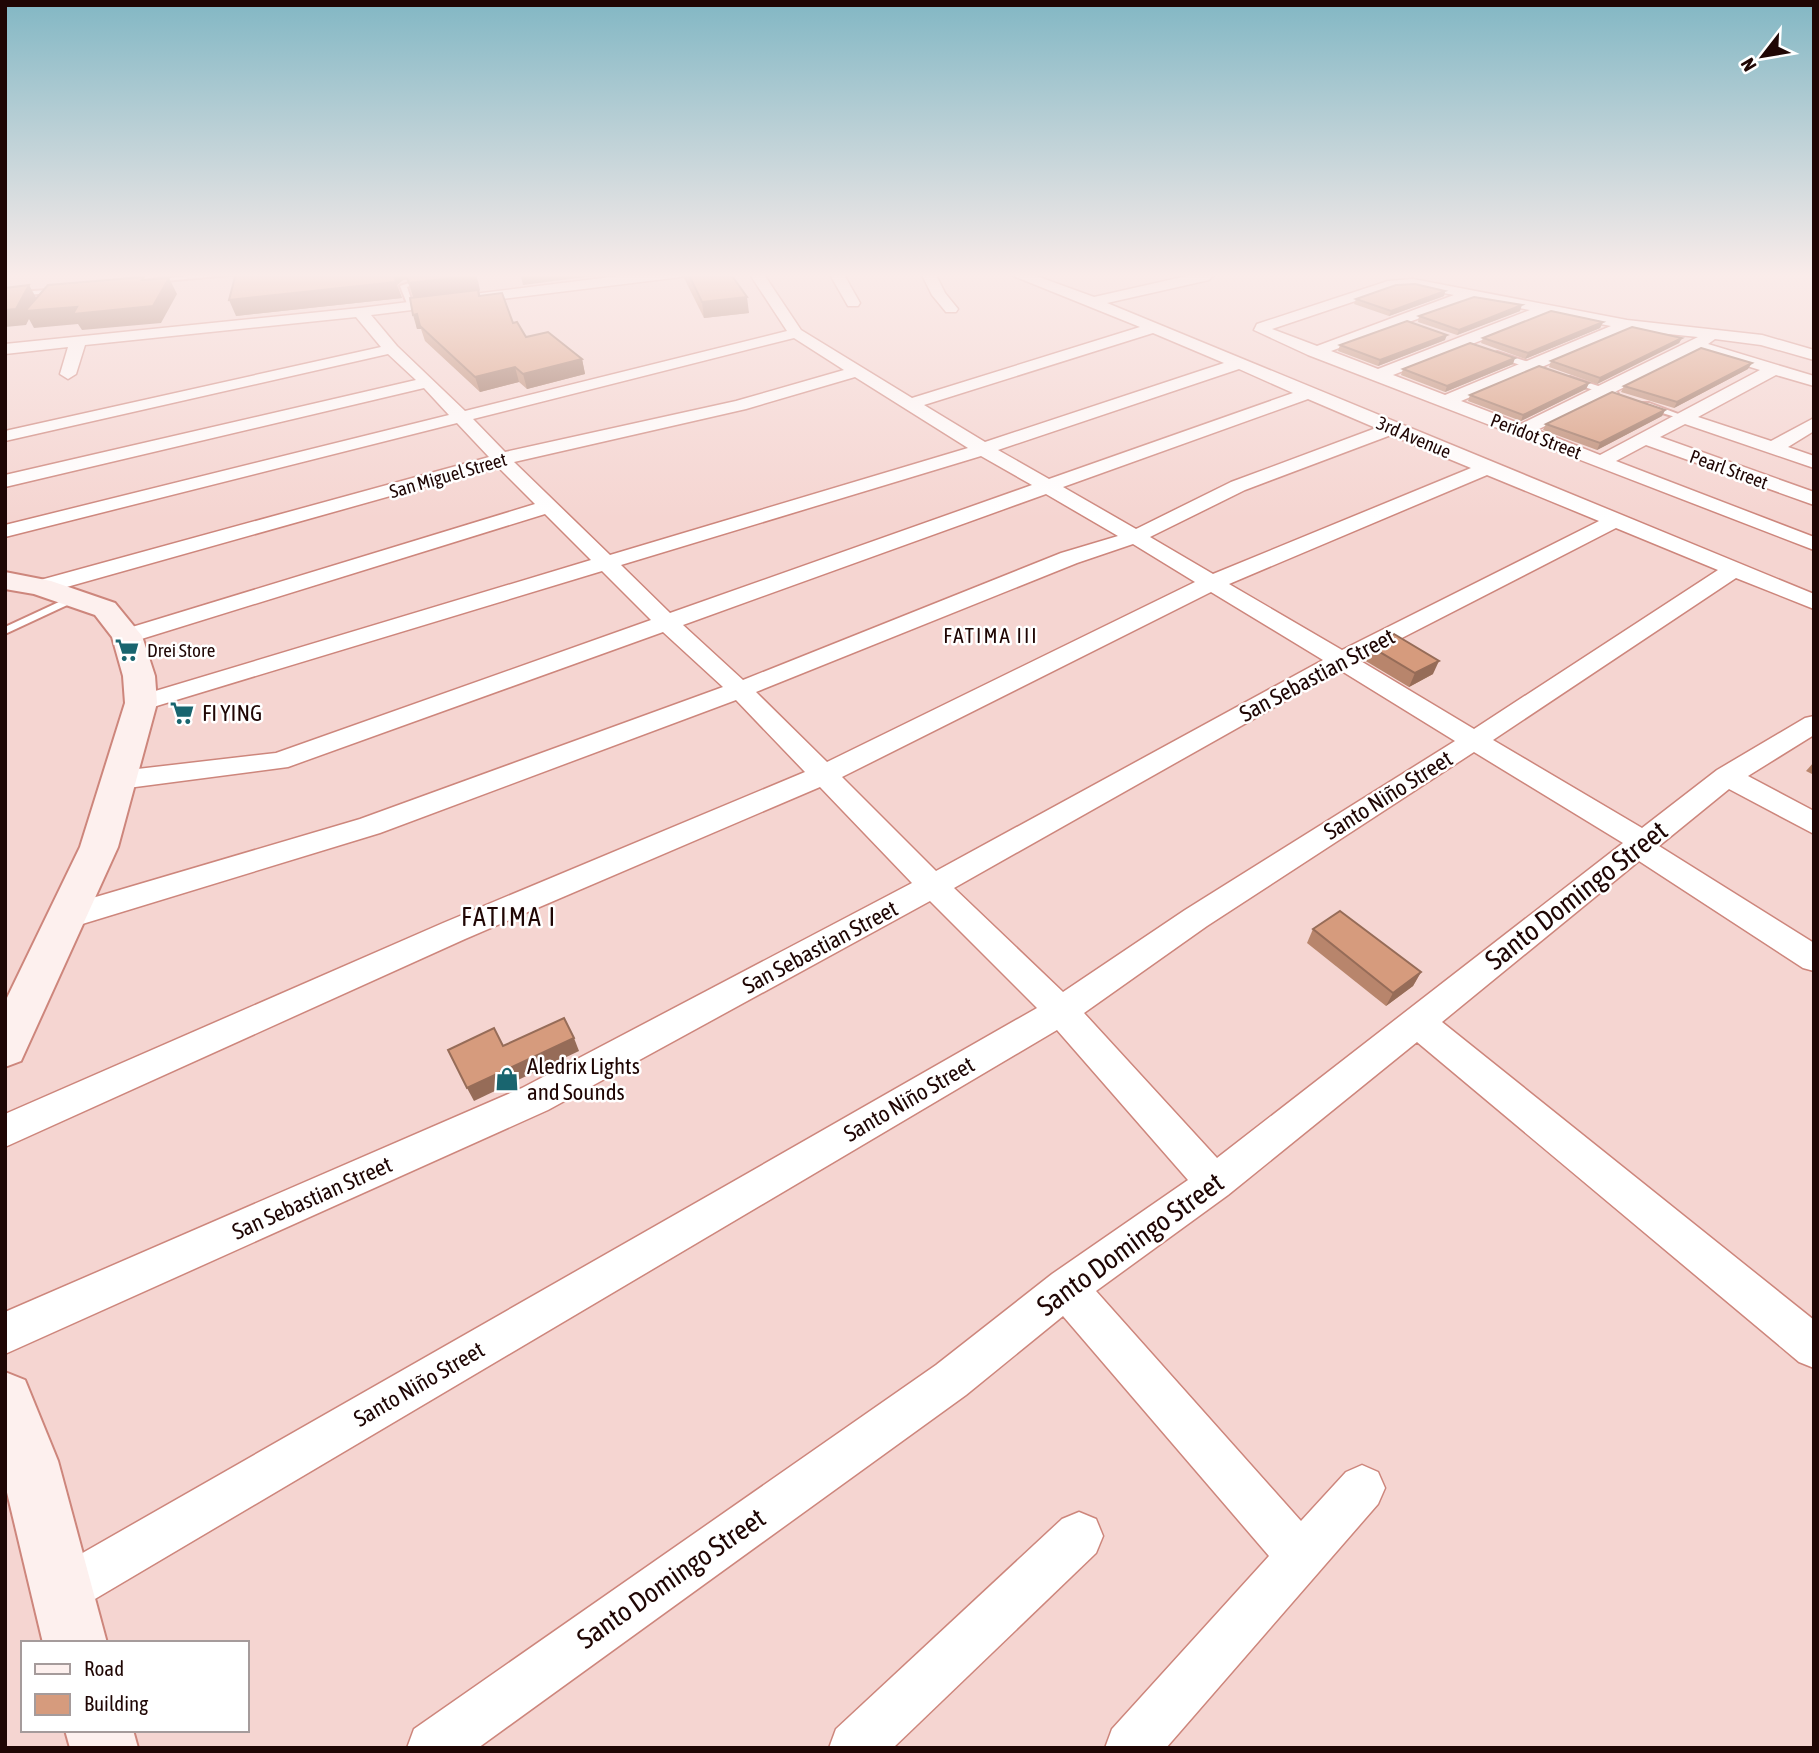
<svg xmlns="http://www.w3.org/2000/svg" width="1819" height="1753" font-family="'Asap Condensed',sans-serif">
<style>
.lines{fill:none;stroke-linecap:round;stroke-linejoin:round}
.lane-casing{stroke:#cd867c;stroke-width:4}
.street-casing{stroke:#cd867c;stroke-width:3}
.secondary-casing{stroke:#cd867c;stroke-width:4}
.lane{fill:#fff;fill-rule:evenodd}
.street{fill:#fff;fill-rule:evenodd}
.secondary{fill:#fdf0ee;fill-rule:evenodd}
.wall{fill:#b8856c}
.shaded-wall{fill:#966c58}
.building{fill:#d69b7d;stroke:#966c58;stroke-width:2}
.labels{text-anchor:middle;stroke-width:5;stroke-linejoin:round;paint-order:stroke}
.far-street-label{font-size:19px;fill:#1f0604;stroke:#fff}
.far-poi-label{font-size:19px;fill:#1f0604;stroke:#fff;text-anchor:start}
.far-quarter-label{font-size:21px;letter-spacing:2px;fill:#1f0604;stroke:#fff}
.street-label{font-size:23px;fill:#1f0604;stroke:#fff}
.poi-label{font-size:23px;fill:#1f0604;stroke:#fff;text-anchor:start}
.quarter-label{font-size:26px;letter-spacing:2px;fill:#1f0604;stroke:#fff}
.near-street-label{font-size:28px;fill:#1f0604;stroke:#fff}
</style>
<rect width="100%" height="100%" fill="#f5d5d1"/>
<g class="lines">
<g class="lane-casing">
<g id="lane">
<polygon points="216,273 252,273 153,282 150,280"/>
<polygon points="424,278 429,279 407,287 413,305 408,306 400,286"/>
<polygon points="62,289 60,292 5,297 5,293"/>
<polygon points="1497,352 1544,367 1545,369 1538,371 1494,356 1493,354"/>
<polygon points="1570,377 1617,392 1618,394 1611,396 1567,381 1566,379"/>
<polygon points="1643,403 1649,403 1689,418 1685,420 1643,407"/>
<polygon points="74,595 78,596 78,600 5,634 5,627"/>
</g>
</g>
<g class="street-casing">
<g id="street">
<path d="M643,273H688L681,277L371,315L397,346L465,411L787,331L749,273H763L801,330L912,398L1140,327L1006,273H1028L1094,297L1200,273H1216L1209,280L1107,303L1814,594V609L1736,578L1493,740L1642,828L1717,770L1805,718L1814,716V735L1748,776L1814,811V834L1729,789L1659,846L1814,943V971L1803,968L1639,861L1442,1022L1814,1320V1368L1799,1362L1417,1042L1228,1195L1096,1291L1301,1521L1346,1472L1362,1465L1378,1472L1385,1488L1378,1504L1166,1748H1105L1112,1729L1269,1556L1063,1316L966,1395L478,1748H407L414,1729L936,1365L1052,1274L1188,1180L1057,1030L78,1609L61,1616L44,1609L37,1592L44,1575L1037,1008L930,901L548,1110L5,1354V1312L522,1088L912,883L820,787L465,939L5,1147V1114L443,923L805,772L736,700L380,833L66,929L55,925L51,917L55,909L360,819L723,687L663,632L288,767L120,789L110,786L106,780L110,774L120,771L276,753L651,620L602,571L150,708L141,711L132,708L128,703L132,698L591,560L545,514L135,641H119L115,636L119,631L535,504L497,466L49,592H33L30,587L33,582L489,457L457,423L5,537V525L449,415L424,388L5,487V475L416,380L388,354L5,441V431L381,347L356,317L85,345L76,374L68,379L60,374L68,347L5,354V344L360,308ZM1153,333L1224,363L985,442L924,405ZM794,338L844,370L736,401L505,452L473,419ZM1239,369L1293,393L1049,479L998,450ZM855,377L968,448L610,555L514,462L746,409ZM1308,399L1376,428L1231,482L1136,529L1063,487ZM1391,435L1471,468L1213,574L1150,537L1245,490ZM981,456L1032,485L670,613L621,565ZM1487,475L1599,521L1342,650L1229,584ZM1046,494L1118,536L1061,553L743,680L683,625ZM1616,528L1718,570L1474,729L1359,660ZM1133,544L1195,582L827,762L756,692L1077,563ZM1211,592L1323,660L936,871L842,777ZM1340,670L1455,741L1185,910L1063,992L954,888ZM1474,752L1623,843L1217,1158L1084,1013L1207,926Z"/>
<polygon points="829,273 843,273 860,303 858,306 848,306"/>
<polygon points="921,273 935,273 945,293 958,309 956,312 946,312 932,295"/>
<path d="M1413,279L1627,320L1762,335L1814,350V360L1761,345L1715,339L1708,344L1814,376V386L1776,375L1698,417L1771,441L1814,418V431L1788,447L1814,456V468L1685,424L1660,437L1814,492V505L1646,445L1616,461L1814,537V550L1308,355L1254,330L1257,324L1388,281ZM1413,287L1454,295L1317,346L1272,329L1394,288ZM1471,299L1530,310L1378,369L1331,351ZM1548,314L1611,326L1445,395L1393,375ZM1629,330L1698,337L1521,424L1461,401ZM1698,351L1760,370L1600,455L1537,430Z"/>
<polygon points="1079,1512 1096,1519 1103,1536 1096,1553 893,1748 829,1748 836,1729 1062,1519"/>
</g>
</g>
<g class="secondary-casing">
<g id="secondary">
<polygon points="5,572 51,581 115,603 142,636 155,676 157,703 118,847 21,1061 5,1067 5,1002 80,847 125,703 123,676 112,637 95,615 34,594 5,589"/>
<polygon points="5,1372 25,1380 58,1461 107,1643 43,1643 5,1484"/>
<polygon points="65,1730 133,1730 138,1748 70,1748"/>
</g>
</g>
<use href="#lane" class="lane"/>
<use href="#street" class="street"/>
<use href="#secondary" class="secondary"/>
</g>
<g class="wall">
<polygon points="236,273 478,281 480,296 513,323 526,337 582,359 585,374 527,389 519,382 480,392 425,341 421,329 417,329 413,298 407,279 403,280 397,285 402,298 236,316"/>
<polygon points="684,273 730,273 749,313 704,318 684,278"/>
<polygon points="1445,291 1444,296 1389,316 1354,304 1356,299"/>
<polygon points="1520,311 1457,335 1418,322 1419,316"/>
<polygon points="1603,322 1600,328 1525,359 1481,343 1483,338"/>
<polygon points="1682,338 1679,343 1597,384 1549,367 1551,361"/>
<polygon points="1445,340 1378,366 1338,351 1340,345"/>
<polygon points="1513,364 1445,392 1401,375 1403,369"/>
<polygon points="1748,369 1674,408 1621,392 1624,386"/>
<polygon points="1589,383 1586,389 1521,421 1468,401 1470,395"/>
<polygon points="1665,410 1662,416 1597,450 1543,430 1546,424"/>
<polygon points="1370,646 1433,674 1409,687 1364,660"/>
<polygon points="1814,762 1814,775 1806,771"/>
<polygon points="1313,929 1421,972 1413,986 1386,1006 1307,943"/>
</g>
<g class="shaded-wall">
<polygon points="394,273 443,273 403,280 397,285 402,298 236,316 229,300"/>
<polygon points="476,273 480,290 479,291 482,304 414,299 409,283"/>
<polygon points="520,273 616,273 523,285"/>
<polygon points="169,278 177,294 161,323 82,330 78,324 34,328 29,319 26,325 5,327 5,310 29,285 38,301 77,307"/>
<polygon points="1445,291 1444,296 1389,316 1391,311"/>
<polygon points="747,297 749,313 704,318 702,302"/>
<polygon points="1522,305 1520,311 1457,335 1459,330"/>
<polygon points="417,314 421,329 417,329 413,315"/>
<polygon points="1603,322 1600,328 1525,359 1528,353"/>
<polygon points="1447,335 1445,340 1378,366 1380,360"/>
<polygon points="1682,338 1679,343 1597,384 1600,378"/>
<polygon points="1515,358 1513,364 1445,392 1447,386"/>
<polygon points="582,359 585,374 527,389 523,374"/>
<polygon points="1752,363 1748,369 1674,408 1677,402"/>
<polygon points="515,367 519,382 480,392 475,377"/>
<polygon points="1589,383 1586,389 1521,421 1523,415"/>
<polygon points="1665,410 1662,416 1597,450 1600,443"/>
<polygon points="1439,661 1433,674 1409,687 1415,673"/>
<polygon points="1421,972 1413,986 1386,1006 1393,993"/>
<polygon points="574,1038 579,1051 474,1101 467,1088"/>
</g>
<g class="building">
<polygon points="236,273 394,273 396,282 229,300"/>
<polygon points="405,273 476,273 476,275 409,283"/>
<polygon points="688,273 730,273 747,297 702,302"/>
<polygon points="144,277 142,280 169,278 153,306 73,314 77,307 25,311 48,285"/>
<polygon points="1415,284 1445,291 1391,311 1356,299 1396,285"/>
<polygon points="29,285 16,309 5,310 5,288"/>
<polygon points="478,290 479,296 502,293 513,323 517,322 526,337 548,332 582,359 523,374 515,367 475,377 420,326 417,314 413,315 410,298"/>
<polygon points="1474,297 1522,305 1459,330 1419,316"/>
<polygon points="1551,311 1603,322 1528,353 1483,338"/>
<polygon points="1407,321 1447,335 1380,360 1340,345"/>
<polygon points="1632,327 1682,338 1600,378 1551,361"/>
<polygon points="1470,343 1515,358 1447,386 1403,369"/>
<polygon points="1701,348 1752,363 1677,402 1624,386"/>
<polygon points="1539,366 1589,383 1523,415 1470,395"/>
<polygon points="1612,392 1665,410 1600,443 1546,424"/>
<polygon points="1394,634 1439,661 1415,673 1370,646"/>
<polygon points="1340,911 1421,972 1393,993 1313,929"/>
<polygon points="564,1018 574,1038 467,1088 448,1050 494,1028 503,1046"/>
</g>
<linearGradient id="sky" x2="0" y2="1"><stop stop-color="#82b7c4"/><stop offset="0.53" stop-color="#faecea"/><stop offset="1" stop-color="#faecea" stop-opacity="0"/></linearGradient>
<rect width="1819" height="519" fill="url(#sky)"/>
<defs>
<g id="supermarket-bare" transform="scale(1.89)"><path d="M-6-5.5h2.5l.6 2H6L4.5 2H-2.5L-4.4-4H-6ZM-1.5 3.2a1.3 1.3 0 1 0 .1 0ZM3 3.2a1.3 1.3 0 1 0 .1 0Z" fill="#19656f" stroke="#fff" stroke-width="2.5" paint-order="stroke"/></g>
<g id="shop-bare" transform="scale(1.89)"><path d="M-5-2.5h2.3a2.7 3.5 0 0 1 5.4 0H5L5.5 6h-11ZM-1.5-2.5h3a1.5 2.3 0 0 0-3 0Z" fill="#19656f" stroke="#fff" stroke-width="2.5" paint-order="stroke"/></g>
</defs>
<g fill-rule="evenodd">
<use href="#supermarket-bare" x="127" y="650"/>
<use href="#supermarket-bare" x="182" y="713"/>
<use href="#shop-bare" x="507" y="1079"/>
</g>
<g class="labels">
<g class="far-street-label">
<text transform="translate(1536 436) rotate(21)" y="7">Peridot Street</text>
<text transform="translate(1414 437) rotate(23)" y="7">3rd Avenue</text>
<text transform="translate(1729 469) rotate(20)" y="7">Pearl Street</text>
<text transform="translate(448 475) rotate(-16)" y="7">San Miguel Street</text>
</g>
<g class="far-poi-label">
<text x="147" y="657">Drei Store</text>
</g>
<g class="far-quarter-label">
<text x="991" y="643">FATIMA III</text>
</g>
<g class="street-label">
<text transform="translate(1317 675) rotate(-28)" y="8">San Sebastian Street</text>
<text transform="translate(1388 795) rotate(-32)" y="8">Santo Niño Street</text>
<text transform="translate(820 947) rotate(-28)" y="8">San Sebastian Street</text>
<text transform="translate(909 1099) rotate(-30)" y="8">Santo Niño Street</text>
<text transform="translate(312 1198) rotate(-24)" y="8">San Sebastian Street</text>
<text transform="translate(419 1384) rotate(-30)" y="8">Santo Niño Street</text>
</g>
<g class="poi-label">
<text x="202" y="721">FI YING</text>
<text x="527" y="1074">Aledrix Lights<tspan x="527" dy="26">and Sounds</tspan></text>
</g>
<g class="quarter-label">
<text x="509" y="926">FATIMA I</text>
</g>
<g class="near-street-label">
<text transform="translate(1576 895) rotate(-38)" y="10">Santo Domingo Street</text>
<text transform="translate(1130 1244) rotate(-36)" y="10">Santo Domingo Street</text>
<text transform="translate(671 1578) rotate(-35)" y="10">Santo Domingo Street</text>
</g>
</g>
<rect width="1819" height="1753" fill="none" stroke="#1f0604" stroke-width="14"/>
<rect x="21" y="1641" width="228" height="91" fill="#ffffff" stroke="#a59b9b" stroke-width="2"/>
<rect x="35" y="1664" width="35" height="10" fill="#fdf0ee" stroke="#a59b9b" stroke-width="2"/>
<text x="84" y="1676" font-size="21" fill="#1f0604">Road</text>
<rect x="35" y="1694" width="35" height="21" fill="#d69b7d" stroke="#a59b9b" stroke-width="2"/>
<text x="84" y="1711" font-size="21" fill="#1f0604">Building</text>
<g transform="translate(1763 56) rotate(239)" stroke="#ffffff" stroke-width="5" paint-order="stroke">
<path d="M0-5L12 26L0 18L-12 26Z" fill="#1f0604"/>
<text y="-10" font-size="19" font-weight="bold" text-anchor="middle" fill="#1f0604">N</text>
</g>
</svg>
